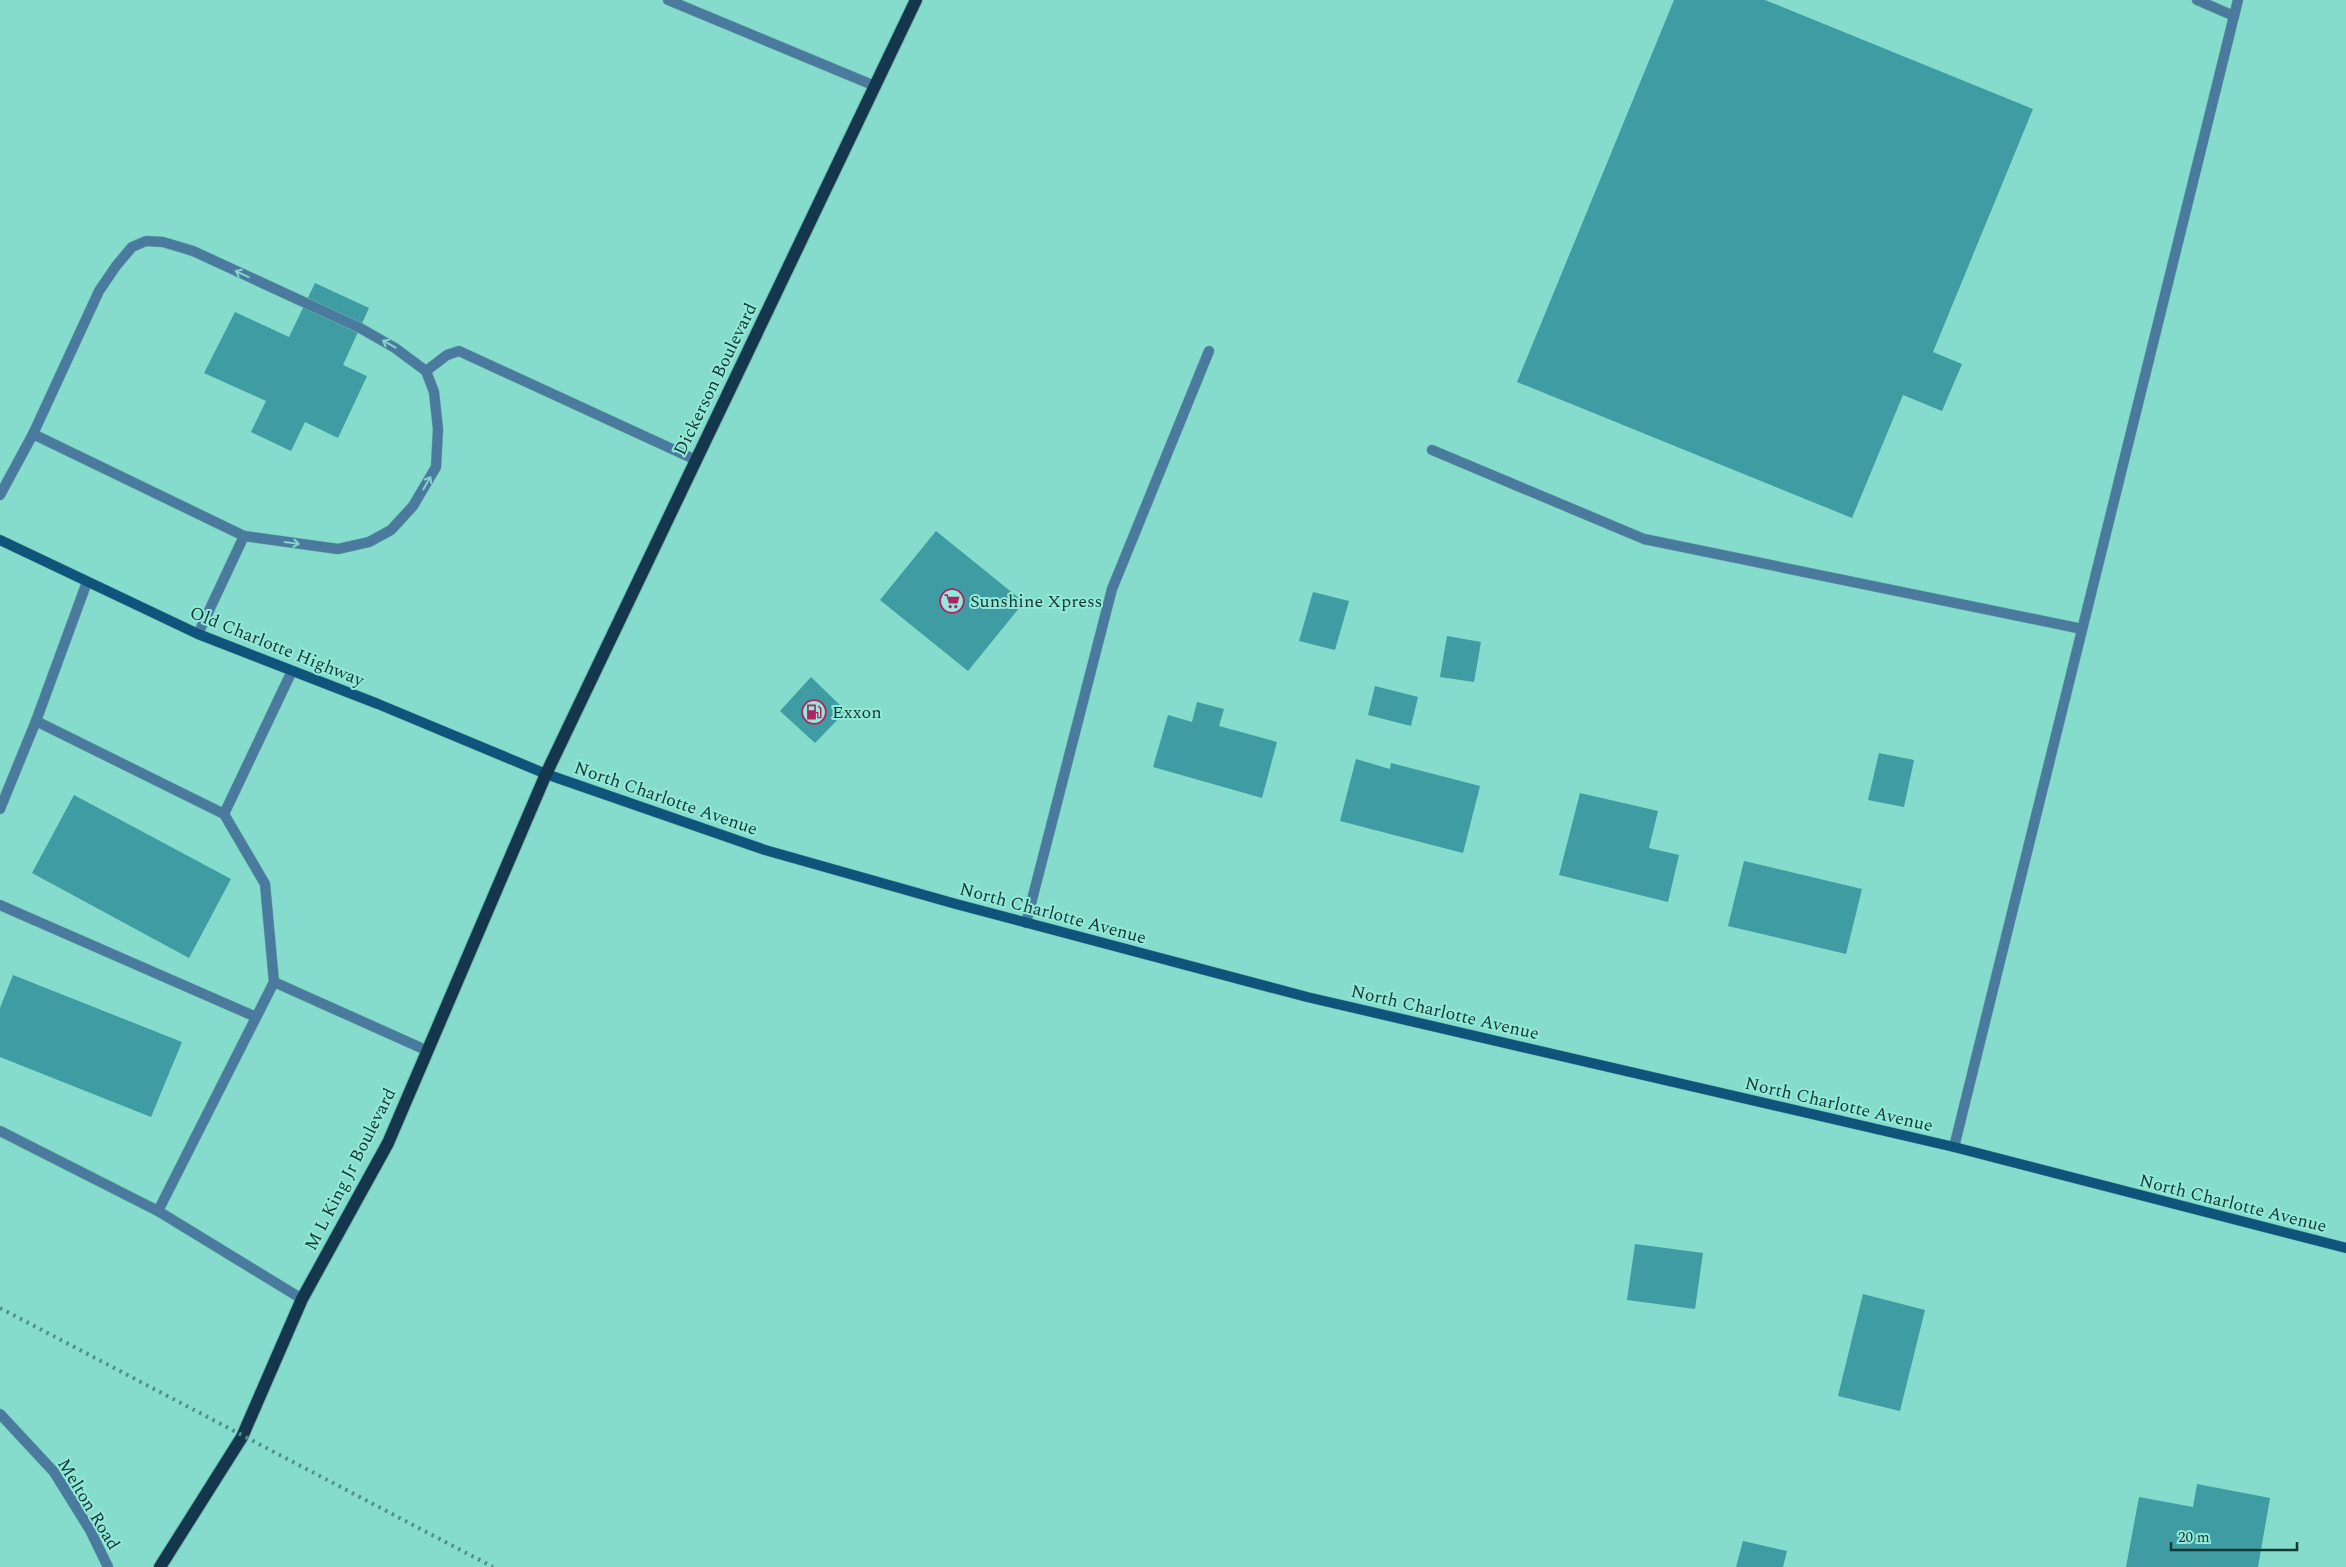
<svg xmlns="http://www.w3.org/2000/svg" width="2346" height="1567" font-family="Spectral,serif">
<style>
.building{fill:#3e9ca2}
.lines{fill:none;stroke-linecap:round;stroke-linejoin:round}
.service-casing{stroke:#6cb8aa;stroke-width:11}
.minor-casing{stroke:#6cb8aa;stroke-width:11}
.secondary-casing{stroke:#6cb8aa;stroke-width:11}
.primary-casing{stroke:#6cb8aa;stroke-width:14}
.service{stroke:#4a7b9e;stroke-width:10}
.minor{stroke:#4a7b9e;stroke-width:10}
.secondary{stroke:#0e547b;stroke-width:10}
.primary{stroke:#14374e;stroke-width:12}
.rail{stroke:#509084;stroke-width:4;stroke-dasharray:2.5 5;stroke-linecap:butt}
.oneway{stroke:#84d3cd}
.labels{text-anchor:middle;stroke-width:4;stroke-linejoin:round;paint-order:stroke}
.street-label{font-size:18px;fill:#133832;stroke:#92e9d9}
.poi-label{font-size:18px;fill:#133832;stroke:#92e9d9;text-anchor:start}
</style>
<rect width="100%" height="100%" fill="#85dccc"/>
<g class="building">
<polygon points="1674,0 1765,0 2033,109 1933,352 1962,364 1942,411 1903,395 1852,518 1517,382"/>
<polygon points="315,283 369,308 343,365 367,376 338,438 305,422 291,451 251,432 266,401 204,373 235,312 289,337"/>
<polygon points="936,531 1024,602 968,671 880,600"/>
<polygon points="1313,592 1349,601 1335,650 1299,641"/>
<polygon points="1447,636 1481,642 1474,682 1440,677"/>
<polygon points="811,677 846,711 815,743 780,711"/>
<polygon points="1375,686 1418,697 1411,726 1368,715"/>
<polygon points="1197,702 1224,709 1219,726 1277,742 1262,798 1153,767 1168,715 1192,722"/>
<polygon points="1879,753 1914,760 1904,807 1868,800"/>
<polygon points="1356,759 1390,769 1391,763 1480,786 1463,853 1340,821"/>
<polygon points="1580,793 1658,811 1649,848 1679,855 1668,902 1559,875"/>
<polygon points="74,795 231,879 189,958 32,873"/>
<polygon points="1744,861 1862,889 1846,954 1728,926"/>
<polygon points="13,975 182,1042 151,1117 0,1057 0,1008"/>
<polygon points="1635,1244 1703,1253 1695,1309 1627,1300"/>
<polygon points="1863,1294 1925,1310 1900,1411 1838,1396"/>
<polygon points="2197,1484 2270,1498 2258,1567 2126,1567 2139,1497 2193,1507"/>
<polygon points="1743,1541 1787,1551 1783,1567 1736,1567"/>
</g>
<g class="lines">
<g class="service-casing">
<g id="service">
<polyline points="668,0 875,86"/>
<polyline points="2197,0 2234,16"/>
<polyline points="426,371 447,355 459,351 696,460"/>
<polyline points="33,434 99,291 116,266 132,247 146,241 163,242 193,251 360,328 395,348 426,371 434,392 438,429 436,467 413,506 391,530 369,542 338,549 244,536"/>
<polyline points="1432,450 1644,539 2082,629"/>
<polyline points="0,495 33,434 244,536 198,634"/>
<polyline points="87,582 36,721 224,814 265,884 274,982 158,1211 302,1299"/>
<polyline points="0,809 36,721"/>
<polyline points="224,814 292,671"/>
<polyline points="0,905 256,1017"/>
<polyline points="1026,923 1112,589 1209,351"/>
<polyline points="274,982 428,1051"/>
<polyline points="0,1131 158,1211"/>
<polyline points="1954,1147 2238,0"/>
</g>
</g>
<g class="minor-casing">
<polyline id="minor" points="0,1414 54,1472 90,1530 108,1567"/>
</g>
<g class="secondary-casing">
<polyline id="secondary" points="0,540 198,634 378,704 546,774 765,850 956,904 1307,997 1954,1147 2346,1248"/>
</g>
<g class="primary-casing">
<polyline id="primary" points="160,1567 242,1437 302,1299 388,1143 546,774 916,0"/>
</g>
<use href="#service" class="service"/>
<use href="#minor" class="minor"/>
<use href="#secondary" class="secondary"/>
<use href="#primary" class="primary"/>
<polyline class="rail" points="0,1308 493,1567"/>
</g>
<defs><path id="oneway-shaft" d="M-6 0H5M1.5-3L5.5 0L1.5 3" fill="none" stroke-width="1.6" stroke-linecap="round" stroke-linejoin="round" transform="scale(1.25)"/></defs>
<g class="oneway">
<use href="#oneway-shaft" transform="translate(242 274) rotate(-155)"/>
<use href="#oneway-shaft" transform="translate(389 344) rotate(-151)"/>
<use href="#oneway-shaft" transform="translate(427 483) rotate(-60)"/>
<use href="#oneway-shaft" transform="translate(292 543) rotate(8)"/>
</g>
<defs>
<g id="supermarket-ring" transform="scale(1.25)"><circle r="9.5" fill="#92e9d9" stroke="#b0245f" stroke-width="1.5"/><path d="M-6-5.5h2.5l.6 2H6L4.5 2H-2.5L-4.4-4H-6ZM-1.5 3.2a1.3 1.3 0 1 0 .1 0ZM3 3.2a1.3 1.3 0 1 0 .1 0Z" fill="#b0245f"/></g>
<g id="fuel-ring" transform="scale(1.25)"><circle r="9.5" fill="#92e9d9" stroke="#b0245f" stroke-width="1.5"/><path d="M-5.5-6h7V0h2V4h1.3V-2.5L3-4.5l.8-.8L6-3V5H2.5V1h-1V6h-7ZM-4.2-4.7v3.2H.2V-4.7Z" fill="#b0245f"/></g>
</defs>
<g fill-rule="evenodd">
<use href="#supermarket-ring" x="952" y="601"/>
<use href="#fuel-ring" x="814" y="712"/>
</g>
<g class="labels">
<g class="street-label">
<text transform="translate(715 379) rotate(-64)" y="6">Dickerson Boulevard</text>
<text transform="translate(277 646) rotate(22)" y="6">Old Charlotte Highway</text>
<text transform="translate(666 798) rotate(19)" y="6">North Charlotte Avenue</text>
<text transform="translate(1053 913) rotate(15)" y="6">North Charlotte Avenue</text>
<text transform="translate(1445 1012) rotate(13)" y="6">North Charlotte Avenue</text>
<text transform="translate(1839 1104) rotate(13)" y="6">North Charlotte Avenue</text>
<text transform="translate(350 1169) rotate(-63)" y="6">M L King Jr Boulevard</text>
<text transform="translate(2233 1203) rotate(14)" y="6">North Charlotte Avenue</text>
<text transform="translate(89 1504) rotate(59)" y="6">Melton Road</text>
</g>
<g class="poi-label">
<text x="970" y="607">Sunshine Xpress</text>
<text x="832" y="718">Exxon</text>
</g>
</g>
<path d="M2171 1542v8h126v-8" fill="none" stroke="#133832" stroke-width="2.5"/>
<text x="2178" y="1542" font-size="15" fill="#133832" stroke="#92e9d9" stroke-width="4" paint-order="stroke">20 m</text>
</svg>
